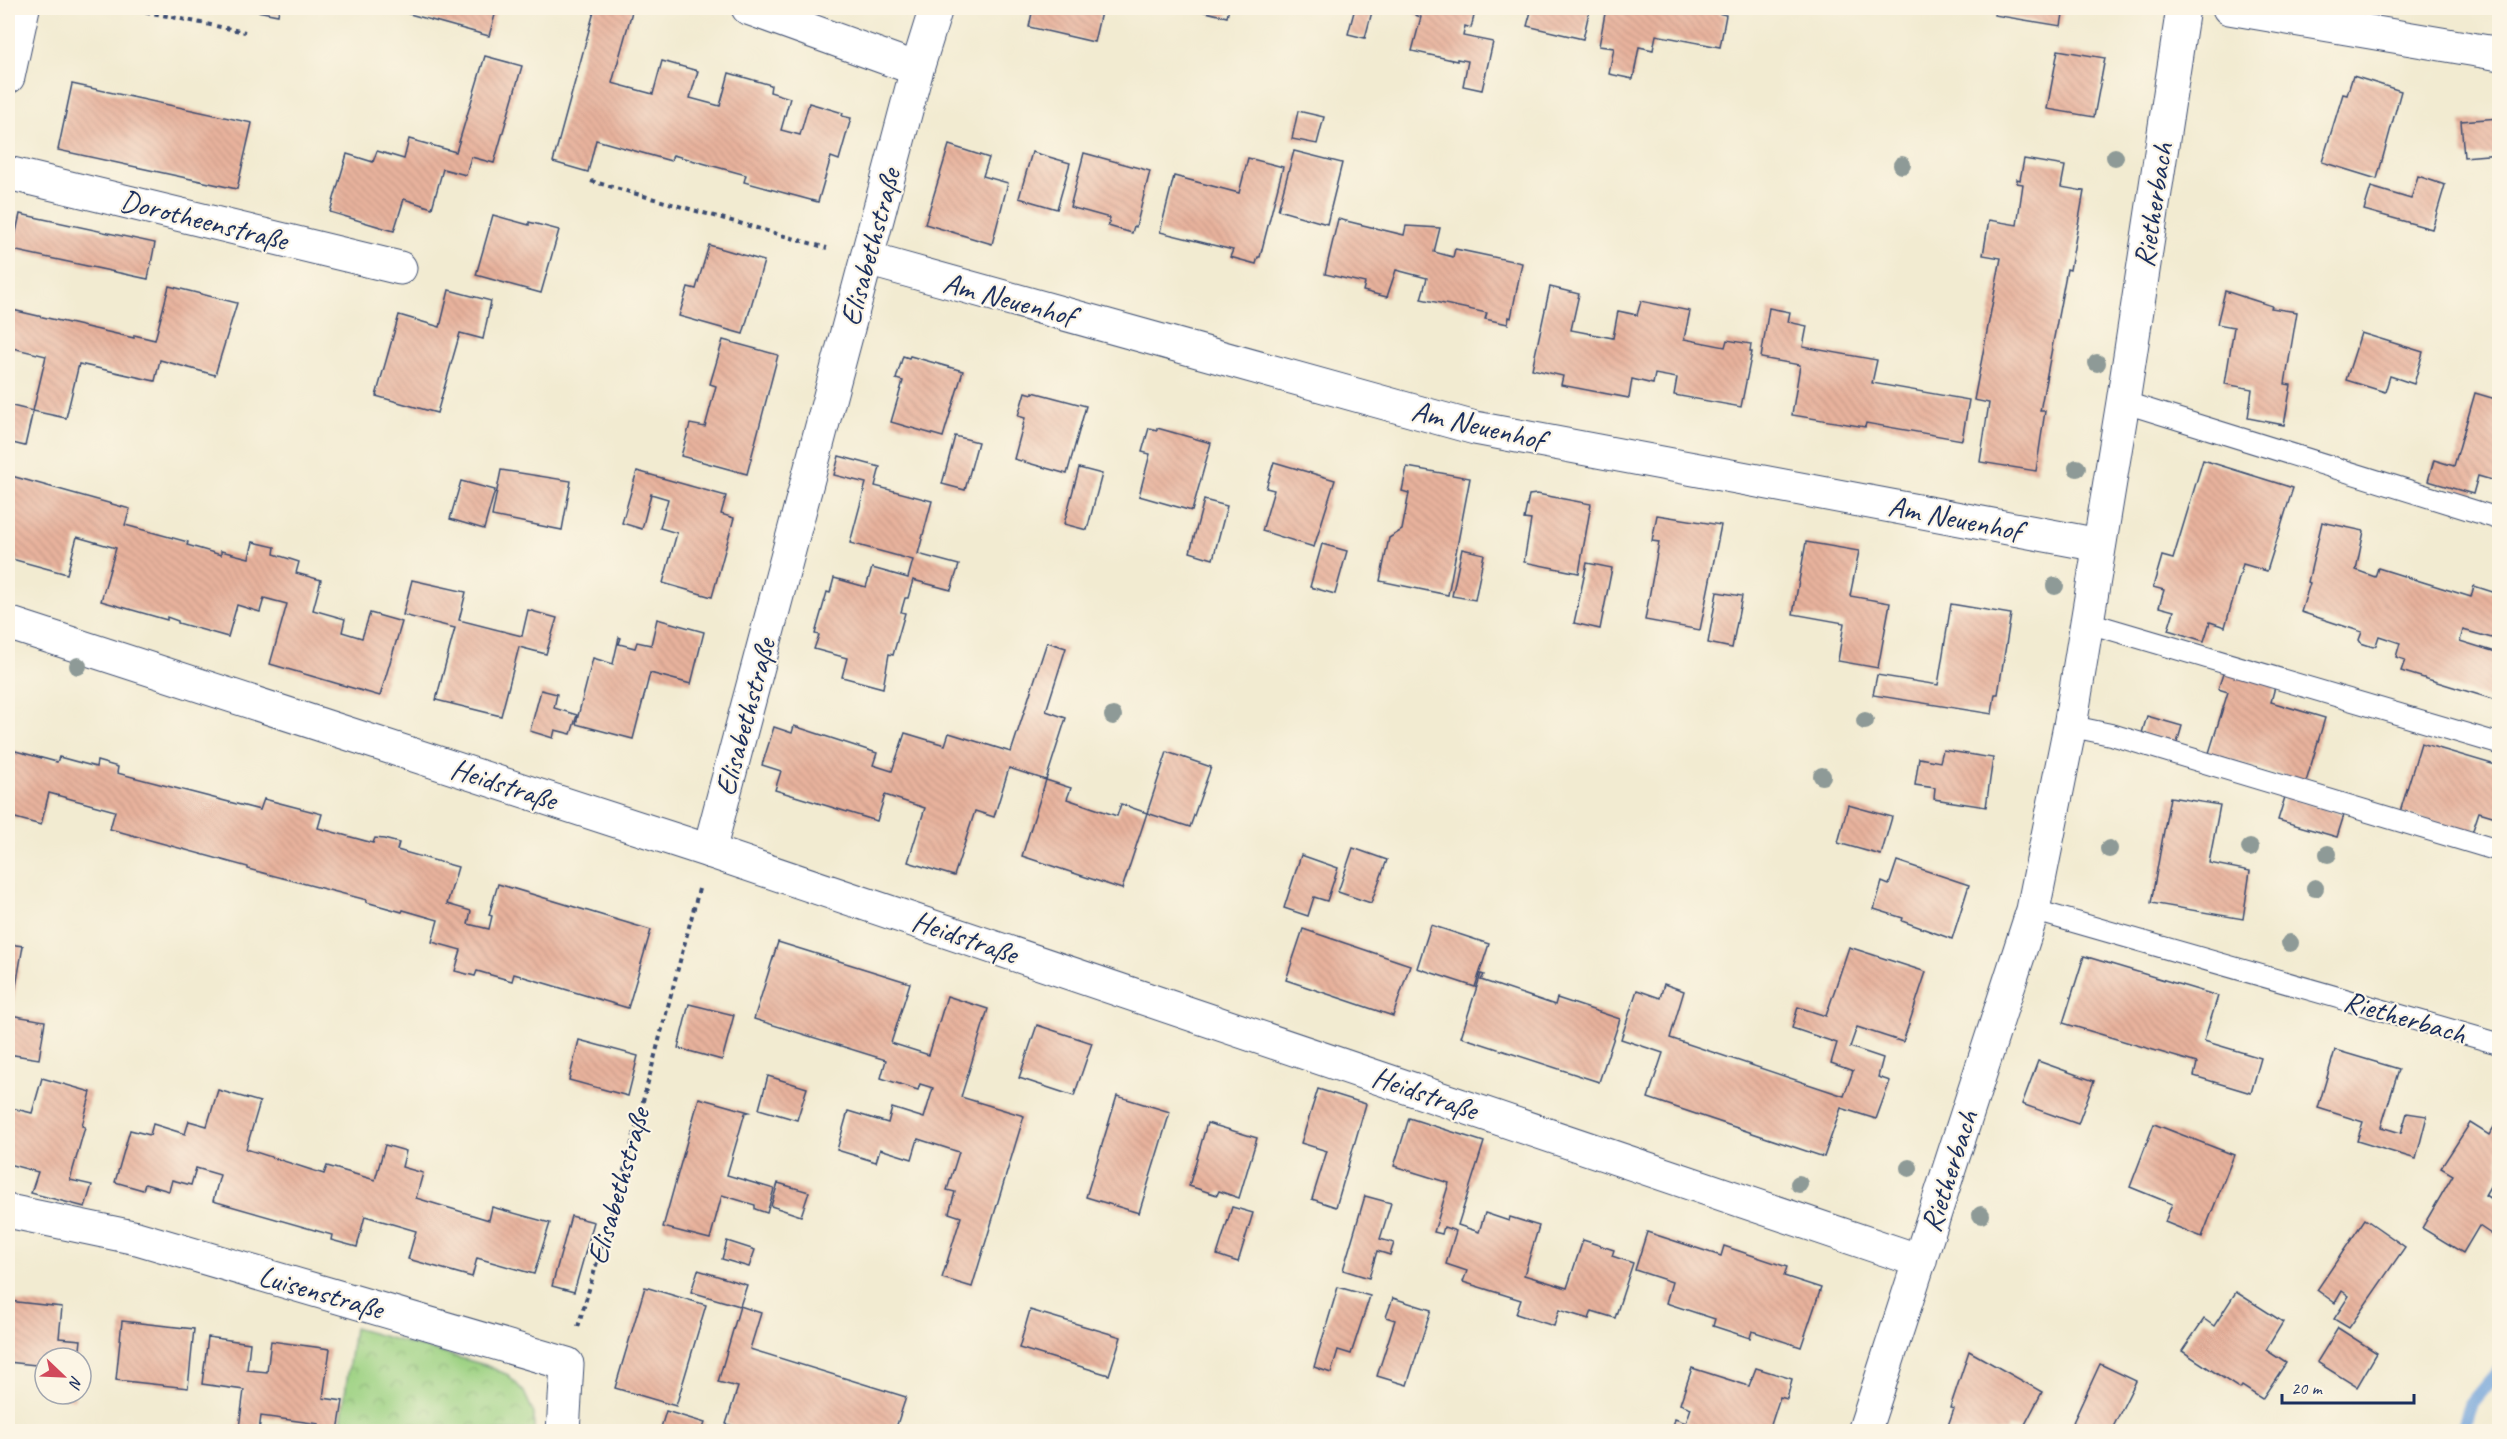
<svg xmlns="http://www.w3.org/2000/svg" width="2507" height="1439" font-family="Caveat,sans-serif">
<style>
.park{fill:url(#park-crowns);stroke:#5c8070;stroke-width:1.5}
.lines{fill:none;stroke-linecap:round;stroke-linejoin:round}
.stream{stroke:#6fa2da;stroke-width:14}
.building{fill:url(#building-back-hatch)}
.service-casing{stroke:#3b4b6f;stroke-width:23}
.minor-casing{stroke:#3b4b6f;stroke-width:35}
.path{stroke:#3b4b6f;stroke-width:4;stroke-dasharray:4.5 4.5;stroke-linecap:butt}
.service{stroke:#fff;stroke-width:21}
.minor{stroke:#fff;stroke-width:33}
.tree{fill:#8e9a97}
.labels{text-anchor:middle;stroke-width:4.5;stroke-linejoin:round;paint-order:stroke}
.street-label{font-size:30px;fill:#1b2f5e;stroke:#fcf5e5}
</style>
<defs>
<pattern id="park-crowns" width="20" height="18" patternUnits="userSpaceOnUse" patternTransform="scale(1.5)"><rect width="20" height="18" fill="#9dd283"/><path d="M2 6a3 3 0 1 1 6 0M12 15a3 3 0 1 1 6 0" fill="none" stroke="#7fab6e"/></pattern>
<pattern id="building-back-hatch" width="6" height="6" patternUnits="userSpaceOnUse" patternTransform="scale(1.5)"><rect width="6" height="6" fill="#e8b29c"/><path d="M-1 5l2 2M0 0l6 6M5-1l2 2" fill="none" stroke="#c69989"/></pattern>
</defs>
<rect width="100%" height="100%" fill="#fcf5e5"/>
<filter id="ink" filterUnits="userSpaceOnUse"><feTurbulence type="fractalNoise" baseFrequency=".0167" numOctaves="2"/><feDisplacementMap in="SourceGraphic" scale="12" xChannelSelector="R" yChannelSelector="G"/><feConvolveMatrix kernelMatrix="1 2 1 2 8 2 1 2 1" color-interpolation-filters="sRGB"/></filter>
<filter id="wash" filterUnits="userSpaceOnUse"><feTurbulence type="fractalNoise" baseFrequency=".008" numOctaves="4" result="noise"/><feDisplacementMap in="SourceGraphic" scale="24" xChannelSelector="R" yChannelSelector="G"/><feGaussianBlur stdDeviation="1.35" result="paint"/><feColorMatrix in="noise" values="0 0 0 0 0 0 0 0 0 0 0 0 0 0 0 0 0 1.4 0 .05"/><feComposite in="paint" operator="in"/></filter>
<g filter="url(#wash)">
<rect width="100%" height="100%" fill="#f2ebd1"/>
<polygon class="park" points="354,1328 485,1365 508,1375 524,1392 534,1414 534,1431 340,1431"/>
<g class="lines">
<polyline class="stream" points="2461,1432 2470,1405 2500,1369"/>
</g>
<g id="blocks">
<g class="building">
<polygon points="388,8 497,8 489,36"/>
<polygon points="595,8 633,8 612,83 653,94 662,61 698,71 690,98 720,106 729,73 771,85 770,92 790,98 781,130 800,135 809,103 843,113 842,116 851,118 839,160 831,157 818,202 744,182 746,175 673,155 671,161 596,140 588,172 553,162"/>
<polygon points="1033,8 1102,8 1094,42 1029,27"/>
<polygon points="1189,8 1229,8 1227,17"/>
<polygon points="1355,8 1373,8 1365,38 1348,34"/>
<polygon points="1417,8 1476,8 1471,28 1465,26 1463,36 1493,42 1482,90 1463,86 1468,61 1457,59 1457,61 1412,51 1421,17 1415,15"/>
<polygon points="1532,8 1590,8 1583,39 1527,26"/>
<polygon points="1606,8 1719,8 1718,13 1726,15 1720,47 1656,35 1653,50 1639,47 1633,79 1609,74 1614,48 1599,46"/>
<polygon points="1996,8 2064,8 2061,26 1994,15"/>
<polygon points="247,9 247,8 279,8 278,15"/>
<polygon points="2058,50 2105,58 2094,117 2047,109"/>
<polygon points="485,56 522,66 494,163 471,157 466,175 443,169 432,208 404,199 394,231 330,212 347,154 373,162 377,151 404,159 409,139 456,152"/>
<polygon points="2353,76 2401,91 2377,179 2322,162 2343,94 2347,95"/>
<polygon points="72,84 252,123 237,189 58,150"/>
<polygon points="1298,111 1324,117 1317,144 1292,139"/>
<polygon points="2499,118 2499,154 2464,157 2461,121"/>
<polygon points="949,145 989,158 983,176 1008,183 992,244 925,224"/>
<polygon points="1294,151 1342,163 1327,224 1278,210"/>
<polygon points="1032,152 1070,163 1057,209 1019,198"/>
<polygon points="1084,153 1150,171 1136,227 1134,226 1132,233 1108,226 1110,218 1070,207"/>
<polygon points="1248,158 1283,167 1260,257 1258,257 1256,264 1230,257 1233,250 1160,232 1174,176 1239,193"/>
<polygon points="2024,159 2065,166 2061,187 2084,191 2070,270 2067,269 2040,411 2045,411 2036,471 1980,462 1989,403 1974,400 2001,258 1983,255 1989,220 2017,225 2023,184 2017,183 2017,179 2020,180"/>
<polygon points="2418,176 2445,185 2432,229 2364,210 2371,187 2411,199"/>
<polygon points="20,214 155,243 148,279 12,250"/>
<polygon points="493,215 529,225 529,222 559,230 541,293 476,275"/>
<polygon points="1338,219 1404,235 1406,226 1440,228 1434,252 1453,257 1455,249 1522,263 1511,318 1509,317 1508,324 1485,319 1487,313 1421,299 1427,278 1396,270 1387,297 1363,291 1365,283 1325,274"/>
<polygon points="709,245 764,261 743,334 679,316 688,287 696,289"/>
<polygon points="169,286 237,303 215,375 160,360 155,381 79,364 66,418 33,411 46,356 8,347 8,309 134,338 134,335 155,340"/>
<polygon points="1550,287 1579,294 1571,330 1613,338 1618,311 1637,315 1641,301 1690,311 1684,339 1725,347 1727,340 1751,344 1750,352 1752,352 1741,407 1674,395 1677,378 1655,374 1653,384 1632,379 1629,398 1561,385 1563,376 1532,369"/>
<polygon points="449,290 491,301 483,339 460,333 437,413 376,396 399,315 440,327"/>
<polygon points="2225,291 2272,306 2271,308 2297,312 2285,384 2291,385 2284,425 2248,418 2252,389 2225,384 2234,327 2217,324"/>
<polygon points="1769,308 1790,312 1788,322 1807,326 1803,347 1877,360 1872,383 1969,400 1962,440 1866,423 1865,427 1792,415 1800,365 1761,358"/>
<polygon points="2361,333 2423,352 2414,384 2390,376 2385,392 2346,380"/>
<polygon points="723,340 778,355 747,474 681,456 690,424 705,427 716,386 710,384"/>
<polygon points="903,356 909,358 910,356 963,371 943,437 891,422 903,381 896,379"/>
<polygon points="1025,392 1033,394 1033,392 1086,406 1067,474 1014,459 1025,418 1018,416"/>
<polygon points="2475,393 2499,400 2499,482 2478,476 2473,494 2428,481 2434,460 2454,466"/>
<polygon points="8,405 33,411 25,446 8,442"/>
<polygon points="1149,428 1157,430 1157,428 1211,443 1192,511 1139,496 1150,454 1142,452"/>
<polygon points="955,436 978,442 965,490 942,484"/>
<polygon points="839,456 880,467 875,486 932,501 918,554 959,565 951,590 913,580 908,598 905,598 901,612 905,613 893,655 889,654 883,688 842,677 847,658 814,649 819,635 815,634 827,592 830,593 834,578 866,587 872,568 908,578 913,560 850,543 866,483 834,475"/>
<polygon points="2203,460 2293,488 2267,571 2243,564 2225,627 2210,622 2204,641 2168,630 2174,611 2159,607 2164,590 2153,587 2162,556 2173,559"/>
<polygon points="1274,462 1335,480 1314,547 1262,531 1274,490 1266,488"/>
<polygon points="1407,467 1470,478 1448,595 1380,581 1389,538 1402,530 1409,493 1402,491"/>
<polygon points="1079,468 1102,474 1087,530 1064,524"/>
<polygon points="501,470 571,481 562,530 492,516"/>
<polygon points="637,471 726,496 721,514 734,518 712,597 663,583 677,533 660,528 668,499 651,494 642,529 622,523"/>
<polygon points="8,475 130,509 125,525 188,542 187,545 221,555 221,551 249,558 253,542 275,547 274,554 299,562 296,573 321,580 313,610 345,619 342,632 362,638 370,613 402,622 380,696 270,664 287,604 264,598 260,612 237,605 228,637 178,623 178,621 167,617 167,620 101,601 116,548 77,537 67,574 8,558"/>
<polygon points="461,481 495,490 484,529 450,519"/>
<polygon points="1537,494 1591,504 1579,573 1524,562 1531,520 1524,519 1529,495"/>
<polygon points="1204,500 1227,506 1213,559 1190,552"/>
<polygon points="1657,515 1721,525 1700,630 1645,620 1659,542 1652,541"/>
<polygon points="2322,522 2364,531 2356,570 2375,577 2378,568 2471,597 2474,586 2499,594 2499,640 2463,630 2460,641 2499,653 2499,701 2401,671 2405,660 2396,657 2400,643 2379,636 2376,645 2373,647 2361,643 2359,640 2362,632 2301,612 2310,583 2308,582"/>
<polygon points="1806,542 1859,551 1850,596 1890,603 1878,668 1838,661 1844,623 1793,614"/>
<polygon points="1322,544 1347,551 1335,594 1310,587"/>
<polygon points="1462,549 1484,554 1475,600 1452,596"/>
<polygon points="1587,563 1612,568 1600,629 1574,623"/>
<polygon points="412,580 466,592 459,620 522,636 528,610 557,618 546,654 519,647 501,716 436,700 455,628 403,615"/>
<polygon points="1717,592 1742,596 1732,648 1708,643"/>
<polygon points="1951,604 2011,614 1998,694 1995,694 1992,714 1873,695 1877,675 1938,685"/>
<polygon points="657,619 704,632 691,684 650,673 633,739 576,724 593,658 613,664 619,637 621,638 619,644 635,648 637,642 651,645"/>
<polygon points="1047,642 1066,648 1046,711 1066,718 1046,780 1009,768 994,817 975,811 954,876 908,862 925,808 885,795 877,821 775,790 781,771 762,765 774,727 792,733 794,726 877,753 873,765 892,771 905,733 945,745 949,733 1011,752"/>
<polygon points="2225,668 2276,683 2271,702 2325,718 2306,782 2209,753 2228,692 2218,689"/>
<polygon points="541,690 557,694 554,708 577,715 571,734 555,730 553,738 530,731"/>
<polygon points="2147,716 2182,726 2177,743 2142,733"/>
<polygon points="2421,743 2499,766 2499,818 2479,812 2472,833 2400,812"/>
<polygon points="8,749 57,762 59,757 96,767 97,761 118,767 117,773 260,810 264,799 322,814 318,828 373,843 375,838 384,839 399,843 397,850 458,867 447,904 471,911 468,924 489,929 492,916 489,915 498,884 651,930 628,1008 514,974 512,981 477,971 475,976 455,971 461,950 432,942 438,920 403,910 402,912 366,902 367,900 248,869 248,867 110,829 115,811 49,793 41,825 8,816"/>
<polygon points="1943,750 1993,758 1986,807 1934,799 1935,788 1915,785 1919,758 1940,762"/>
<polygon points="1167,752 1211,767 1190,827 1147,813"/>
<polygon points="1046,780 1071,788 1067,799 1117,816 1121,804 1147,813 1122,889 1022,856"/>
<polygon points="2170,797 2220,805 2209,863 2250,871 2243,919 2151,903"/>
<polygon points="2285,797 2344,815 2337,837 2278,820"/>
<polygon points="1848,805 1892,817 1881,855 1838,843"/>
<polygon points="1353,848 1387,860 1371,903 1338,892"/>
<polygon points="1301,855 1338,868 1327,901 1314,897 1308,916 1284,908"/>
<polygon points="1897,861 1969,885 1952,939 1902,921 1903,918 1874,909 1882,882 1889,885"/>
<polygon points="1431,925 1489,944 1475,987 1417,968"/>
<polygon points="1303,929 1410,965 1393,1016 1286,980"/>
<polygon points="778,942 910,983 891,1043 929,1055 947,996 988,1009 961,1097 1024,1116 972,1287 942,1278 961,1217 949,1213 955,1192 947,1190 959,1152 918,1139 912,1159 880,1149 876,1162 837,1150 848,1111 888,1123 892,1108 924,1118 933,1088 920,1084 918,1090 881,1078 886,1060 754,1019"/>
<polygon points="8,944 23,946 11,1015 8,1014"/>
<polygon points="1849,947 1926,972 1903,1042 1857,1027 1850,1047 1883,1058 1878,1077 1890,1081 1876,1119 1841,1108 1824,1157 1648,1098 1663,1053 1621,1039 1637,990 1660,998 1664,984 1684,991 1670,1038 1844,1096 1853,1071 1831,1063 1837,1043 1792,1028 1798,1007 1826,1016"/>
<polygon points="2084,956 2218,996 2204,1041 2261,1058 2251,1093 2194,1076 2197,1063 2063,1023"/>
<polygon points="1481,974 1484,975 1481,980 1555,1005 1557,998 1620,1019 1599,1082 1461,1037"/>
<polygon points="689,1004 734,1015 722,1060 678,1048"/>
<polygon points="10,1015 45,1021 39,1059 8,1054"/>
<polygon points="1037,1025 1092,1043 1074,1096 1019,1078"/>
<polygon points="579,1040 638,1056 628,1096 569,1080"/>
<polygon points="2335,1050 2399,1069 2381,1127 2401,1133 2407,1113 2427,1116 2416,1159 2357,1141 2363,1122 2318,1108"/>
<polygon points="2038,1061 2094,1081 2078,1124 2022,1104"/>
<polygon points="768,1076 807,1088 797,1120 759,1109"/>
<polygon points="42,1078 91,1092 82,1126 85,1127 70,1180 92,1185 85,1207 31,1193 38,1172 8,1164 8,1107 32,1113"/>
<polygon points="1318,1089 1366,1104 1336,1207 1312,1199 1327,1151 1301,1143"/>
<polygon points="218,1090 260,1102 246,1149 324,1174 327,1166 375,1180 385,1145 406,1151 402,1167 423,1173 416,1198 489,1220 492,1207 550,1223 534,1274 477,1258 472,1277 408,1259 416,1231 365,1216 357,1247 331,1240 332,1235 213,1201 220,1175 196,1168 191,1185 172,1180 169,1191 145,1184 143,1190 115,1182 130,1130 150,1135 153,1124 185,1134 189,1121 207,1126"/>
<polygon points="1117,1096 1170,1112 1139,1213 1086,1197"/>
<polygon points="699,1098 749,1112 745,1113 727,1175 774,1189 767,1213 755,1209 755,1205 722,1195 710,1239 663,1227"/>
<polygon points="1409,1118 1484,1142 1458,1225 1479,1232 1485,1213 1509,1221 1510,1217 1539,1226 1524,1275 1567,1288 1583,1240 1614,1250 1612,1256 1633,1263 1615,1318 1592,1311 1589,1319 1559,1310 1554,1326 1516,1314 1521,1300 1463,1282 1467,1271 1446,1264 1456,1231 1444,1227 1442,1234 1434,1232 1449,1183 1394,1166"/>
<polygon points="1207,1123 1257,1138 1239,1198 1219,1191 1217,1195 1189,1186"/>
<polygon points="2470,1123 2489,1135 2496,1124 2499,1127 2499,1171 2485,1195 2499,1204 2499,1226 2494,1236 2479,1226 2463,1253 2422,1228 2453,1175 2441,1168"/>
<polygon points="2154,1124 2234,1155 2202,1237 2165,1222 2172,1204 2130,1187"/>
<polygon points="778,1183 809,1192 801,1216 771,1206"/>
<polygon points="1365,1196 1391,1203 1380,1239 1394,1243 1390,1255 1377,1251 1369,1278 1343,1270"/>
<polygon points="1232,1207 1253,1213 1238,1262 1217,1255"/>
<polygon points="571,1216 594,1222 574,1292 552,1286"/>
<polygon points="2365,1219 2405,1247 2349,1328 2334,1319 2349,1296 2342,1291 2335,1303 2317,1290"/>
<polygon points="1647,1232 1721,1256 1724,1246 1787,1267 1784,1276 1821,1288 1801,1347 1752,1331 1750,1338 1713,1326 1715,1319 1666,1303 1672,1282 1635,1270"/>
<polygon points="727,1241 755,1250 749,1267 722,1259"/>
<polygon points="698,1270 747,1285 740,1306 691,1292"/>
<polygon points="645,1287 706,1305 676,1406 615,1388"/>
<polygon points="1338,1287 1370,1296 1351,1354 1338,1350 1331,1373 1314,1367"/>
<polygon points="2236,1292 2283,1322 2266,1350 2286,1363 2262,1399 2242,1386 2240,1389 2182,1351 2204,1319 2214,1326"/>
<polygon points="1393,1298 1431,1310 1407,1385 1377,1376 1395,1320 1386,1317"/>
<polygon points="8,1301 62,1307 59,1338 81,1340 79,1358 45,1358 45,1366 8,1362"/>
<polygon points="740,1306 761,1313 750,1349 906,1397 895,1431 874,1428 873,1431 751,1431 726,1424 738,1387 718,1382"/>
<polygon points="1030,1310 1121,1337 1109,1375 1019,1348"/>
<polygon points="122,1321 194,1329 188,1388 116,1380"/>
<polygon points="2338,1328 2377,1353 2357,1387 2317,1362"/>
<polygon points="208,1337 250,1343 247,1370 267,1372 271,1341 330,1349 323,1398 343,1401 338,1431 318,1431 319,1424 261,1416 259,1431 239,1428 244,1390 202,1384"/>
<polygon points="1969,1351 2042,1392 2022,1430 2008,1426 2006,1431 1946,1431 1954,1409 1950,1408"/>
<polygon points="2100,1364 2136,1381 2111,1431 2069,1431"/>
<polygon points="1692,1368 1749,1386 1756,1368 1792,1379 1787,1399 1780,1397 1769,1431 1676,1431 1672,1430 1675,1419 1686,1423 1691,1408 1680,1404"/>
<polygon points="48,1394 75,1394 74,1400"/>
<polygon points="666,1411 705,1423 702,1431 660,1431"/>
</g>
</g>
</g>
<g filter="url(#ink)">
<use href="#blocks" fill-opacity="0" stroke="#3b4b6f" stroke-width="1.5"/>
<g class="lines">
<g class="service-casing">
<g id="service">
<polyline points="2123,402 2500,519"/>
<polyline points="2086,622 2500,744"/>
<polyline points="2070,726 2113,735 2500,851"/>
<polyline points="2033,910 2500,1044"/>
</g>
</g>
<g class="minor-casing">
<g id="minor">
<polyline points="748,8 917,69"/>
<polyline points="2229,8 2500,54"/>
<polyline points="8,77 23,8"/>
<polyline points="8,173 400,268"/>
<polyline points="867,259 1475,428 2099,545"/>
<polyline points="8,623 709,851 1920,1261"/>
<polyline points="709,851 917,69 936,8"/>
<polyline points="8,1211 137,1238 567,1364 563,1432"/>
<polyline points="1864,1432 2033,910 2070,726 2123,402 2183,8"/>
</g>
</g>
<g class="path">
<polyline points="128,8 245,32"/>
<polyline points="591,181 827,248"/>
<polyline points="578,1327 630,1150 699,889"/>
</g>
<use href="#service" class="service"/>
<use href="#minor" class="minor"/>
</g>
<g class="tree">
<circle cx="2115" cy="157" r="9"/>
<circle cx="1902" cy="165" r="9"/>
<circle cx="2097" cy="363" r="9"/>
<circle cx="2077" cy="468" r="9"/>
<circle cx="2055" cy="586" r="9"/>
<circle cx="78" cy="666" r="9"/>
<circle cx="1113" cy="716" r="9"/>
<circle cx="1865" cy="721" r="9"/>
<circle cx="1822" cy="776" r="9"/>
<circle cx="2250" cy="848" r="9"/>
<circle cx="2109" cy="849" r="9"/>
<circle cx="2328" cy="854" r="9"/>
<circle cx="2315" cy="888" r="9"/>
<circle cx="2290" cy="943" r="9"/>
<circle cx="1909" cy="1168" r="9"/>
<circle cx="1799" cy="1184" r="9"/>
<circle cx="1981" cy="1215" r="9"/>
</g>
</g>
<g class="labels">
<g class="street-label">
<text transform="translate(2153 205) rotate(-81)" y="10">Rietherbach</text>
<text transform="translate(204 220) rotate(14)" y="10">Dorotheenstraße</text>
<text transform="translate(870 247) rotate(-75)" y="10">Elisabethstraße</text>
<text transform="translate(1009 299) rotate(15)" y="10">Am Neuenhof</text>
<text transform="translate(1478 425) rotate(13)" y="10">Am Neuenhof</text>
<text transform="translate(1955 518) rotate(11)" y="10">Am Neuenhof</text>
<text transform="translate(745 717) rotate(-75)" y="10">Elisabethstraße</text>
<text transform="translate(504 784) rotate(18)" y="10">Heidstraße</text>
<text transform="translate(965 937) rotate(19)" y="10">Heidstraße</text>
<text transform="translate(2405 1017) rotate(16)" y="10">Rietherbach</text>
<text transform="translate(1425 1093) rotate(19)" y="10">Heidstraße</text>
<text transform="translate(1949 1171) rotate(-72)" y="10">Rietherbach</text>
<text transform="translate(618 1186) rotate(-74)" y="10">Elisabethstraße</text>
<text transform="translate(321 1292) rotate(16)" y="10">Luisenstraße</text>
</g>
</g>
<rect width="2507" height="1439" fill="none" stroke="#fcf5e5" stroke-width="30"/>
<g transform="translate(63 1376) rotate(113)"><circle r="28" fill="#fcf5e5" stroke="#a2a6af" stroke-width="1.5"/>
<path d="M0-4.5L10 22L0 15L-10 22Z" fill="#d1495b"/>
<text y="-9" font-size="16" font-weight="bold" text-anchor="middle" fill="#1b2f5e">N</text>
</g>
<path d="M2282 1394v9h132v-9" fill="none" stroke="#1b2f5e" stroke-width="3"/>
<text x="2291" y="1394" font-size="18" fill="#1b2f5e" stroke="#fcf5e5" stroke-width="4.5" paint-order="stroke">20 m</text>
</svg>
